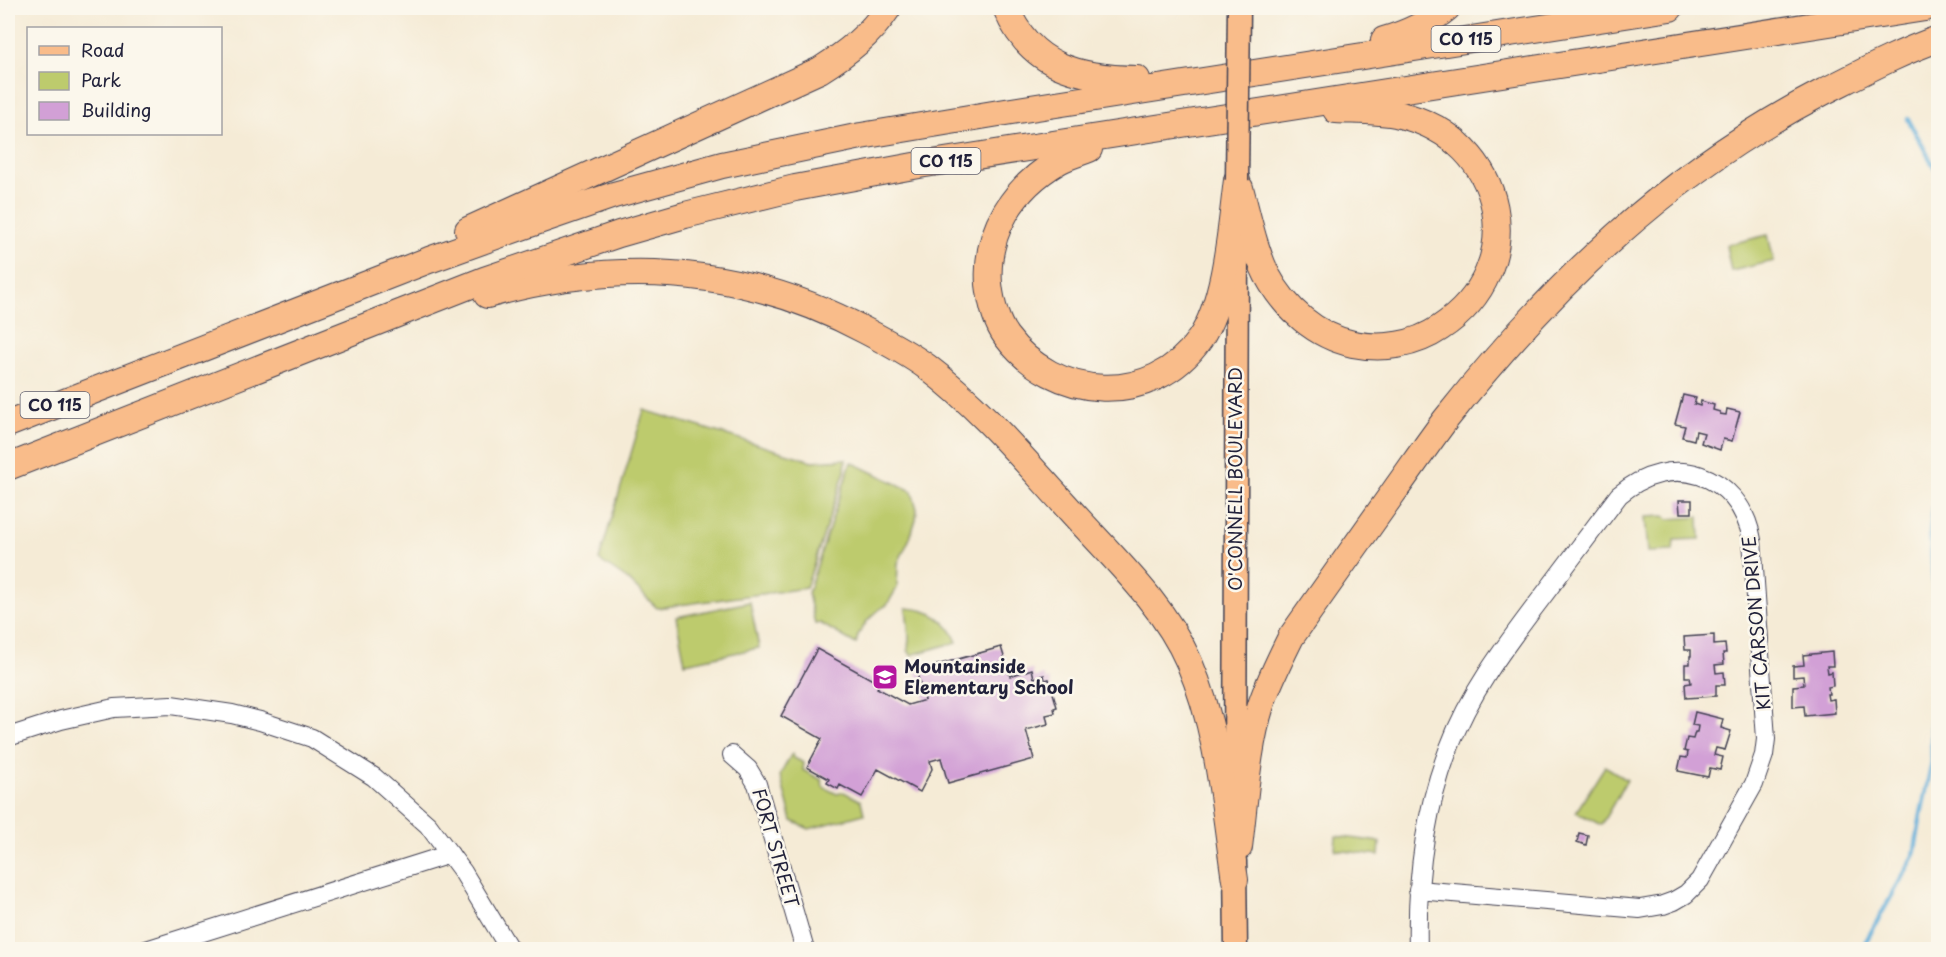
<svg xmlns="http://www.w3.org/2000/svg" width="1946" height="957" font-family="'Playpen Sans',sans-serif">
<style>
.green{fill:#bdcb6d;stroke:#707654;stroke-width:1.5}
.lines{fill:none;stroke-linecap:round;stroke-linejoin:round}
.stream{stroke:#5fadd9;stroke-width:4.5}
.building{fill:#d2a0d6}
.minor-casing{stroke:#424052;stroke-width:20}
.major-casing{stroke:#424052;stroke-width:25}
.highway-casing{stroke:#424052;stroke-width:28}
.minor{stroke:#fff;stroke-width:18}
.major{stroke:#f9bc8a;stroke-width:22}
.highway{stroke:#f9bc8a;stroke-width:26}
.major-bridge-casing{stroke:#424052;stroke-width:25;stroke-linecap:butt}
.major-bridge{stroke:#f9bc8a;stroke-width:22}
.labels{text-anchor:middle;stroke-width:5;stroke-linejoin:round;paint-order:stroke}
.shield{fill:#fbf7ec;stroke:#636270;stroke-width:1.5}
.shield-label{font-size:16px;font-weight:bold;fill:#22223b}
.street-label{font-size:18px;fill:#22223b;stroke:#fbf7ec}
.poi-label{font-size:18px;font-weight:bold;fill:#22223b;stroke:#fbf7ec;text-anchor:start}
</style>
<rect width="100%" height="100%" fill="#fbf7ec"/>
<filter id="ink" filterUnits="userSpaceOnUse"><feTurbulence type="fractalNoise" baseFrequency=".0167" numOctaves="2"/><feDisplacementMap in="SourceGraphic" scale="12" xChannelSelector="R" yChannelSelector="G"/><feConvolveMatrix kernelMatrix="1 2 1 2 8 2 1 2 1" color-interpolation-filters="sRGB"/></filter>
<filter id="wash" filterUnits="userSpaceOnUse"><feTurbulence type="fractalNoise" baseFrequency=".008" numOctaves="4" result="noise"/><feDisplacementMap in="SourceGraphic" scale="24" xChannelSelector="R" yChannelSelector="G"/><feGaussianBlur stdDeviation="1.35" result="paint"/><feColorMatrix in="noise" values="0 0 0 0 0 0 0 0 0 0 0 0 0 0 0 0 0 1.4 0 .05"/><feComposite in="paint" operator="in"/></filter>
<g filter="url(#wash)">
<rect width="100%" height="100%" fill="#f5ebd6"/>
<g class="green">
<polygon points="1768,235 1774,261 1731,271 1726,245"/>
<polygon points="644,410 812,461 846,459 845,471 806,588 657,608 627,579 599,560"/>
<polygon points="851,462 912,491 917,509 916,519 910,538 898,563 897,588 887,605 880,609 867,621 858,635 856,644 820,623 815,624 808,593"/>
<polygon points="1666,516 1668,519 1699,517 1700,539 1674,540 1673,551 1648,552 1645,517"/>
<polygon points="750,602 759,648 685,663 676,617"/>
<path d="M906,608C930,609 948,620 957,642L911,655L908,650L909,637Z"/>
<polygon points="793,754 794,758 804,763 803,770 822,780 823,787 837,794 844,792 861,801 864,814 809,829 792,821 780,775 791,755"/>
<polygon points="1605,766 1627,780 1601,825 1576,812"/>
<polygon points="1336,836 1380,842 1379,855 1335,850"/>
</g>
<g class="lines">
<g class="stream">
<polyline points="1908,119 1938,174"/>
<polyline points="1938,479 1930,530 1938,655"/>
<polyline points="1861,950 1914,856 1921,814 1932,762 1931,723 1938,667"/>
</g>
</g>
<g id="blocks">
<g class="building">
<polygon points="1683,395 1696,398 1694,404 1700,406 1701,401 1714,405 1713,410 1720,412 1720,414 1726,415 1727,409 1740,412 1732,441 1723,439 1720,450 1701,443 1704,433 1696,431 1694,440 1682,437 1685,426 1675,424"/>
<polygon points="1679,500 1692,500 1692,513 1680,513"/>
<polygon points="1714,635 1714,645 1725,644 1726,653 1723,653 1724,664 1715,665 1716,673 1724,672 1725,685 1716,685 1716,696 1686,698 1685,684 1691,683 1690,677 1685,677 1685,664 1690,664 1690,656 1691,656 1691,650 1685,650 1684,637"/>
<polygon points="1001,647 1010,676 1032,669 1034,678 1044,675 1045,680 1049,679 1057,707 1054,708 1055,713 1046,715 1048,724 1026,730 1034,759 948,783 941,758 930,761 932,769 920,792 878,769 862,797 840,785 838,789 827,783 829,779 807,767 822,739 781,716 817,649 880,684 877,688 908,705 925,700 916,671"/>
<polygon points="1832,652 1833,666 1827,666 1828,673 1832,672 1833,686 1828,687 1829,694 1827,694 1828,700 1834,699 1835,713 1805,716 1804,706 1793,707 1793,686 1804,685 1803,676 1793,677 1793,666 1804,665 1803,655"/>
<polygon points="1695,712 1723,719 1721,728 1731,731 1725,750 1716,748 1714,755 1723,757 1720,770 1710,768 1708,777 1678,771 1681,757 1687,758 1688,752 1684,751 1687,738 1693,739 1695,732 1697,732 1698,726 1692,725"/>
<polygon points="1579,833 1588,835 1586,845 1577,842"/>
</g>
</g>
</g>
<g filter="url(#ink)">
<use href="#blocks" fill-opacity="0" stroke="#424052" stroke-width="1.5"/>
<g class="lines">
<g class="minor-casing">
<g id="minor">
<polyline points="8,737 61,720 114,708 171,705 232,714 260,721 312,738 374,777 428,825 463,872 510,950"/>
<polyline points="732,755 748,769 757,784 805,950"/>
<path d="M1418,890L1640,909L1663,905L1674,901L1686,894L1700,880L1754,784L1764,755L1766,739L1752,540C1740,472 1670,451 1619,495C1593,530 1566,565 1540,600C1505,646 1469,694 1449,748C1424,813 1416,880 1418,950"/>
<polyline points="146,950 450,854"/>
</g>
</g>
<g class="major-casing">
<g id="major">
<polyline points="1235,795 1237,243"/>
<polyline points="1235,861 1236,950"/>
</g>
</g>
<g class="highway-casing">
<g id="highway">
<path d="M1006,8C1030,67 1079,78 1137,79"/>
<path d="M1384,40C1408,33 1429,23 1447,8"/>
<path d="M1089,149C1079,153 1068,156 1059,161C1014,187 985,231 989,284C991,301 996,322 1006,336C1054,401 1152,408 1200,339C1226,301 1231,226 1237,180"/>
<path d="M1240,188C1248,217 1254,249 1267,275C1285,309 1316,336 1353,344C1383,350 1415,345 1440,328C1533,267 1506,139 1400,115C1379,110 1357,111 1336,110"/>
<path d="M468,230L820,70C847,53 870,35 888,8"/>
<path d="M487,295C617,258 745,266 866,331C887,342 908,353 927,367C980,407 1024,460 1069,509C1112,557 1163,603 1189,662C1219,731 1224,807 1235,880"/>
<polyline points="8,424 429,260 524,226 614,195 722,165 861,136 999,113 1670,8"/>
<polyline points="8,467 484,280 619,234 685,215 795,188 919,165 1925,8"/>
<path d="M1239,847C1245,800 1247,750 1261,705C1269,681 1280,659 1291,637C1325,589 1359,541 1393,493C1411,468 1428,443 1446,419C1553,284 1669,172 1823,92C1861,73 1898,53 1938,39"/>
</g>
</g>
<use href="#minor" class="minor"/>
<use href="#major" class="major"/>
<use href="#highway" class="highway"/>
<g class="major-bridge-casing">
<polyline id="major-bridge" points="1237,180 1239,8"/>
</g>
<use href="#major-bridge" class="major-bridge"/>
</g>
</g>
<defs>
<g id="school-square" transform="scale(1.35)"><rect x="-9" y="-9" width="18" height="18" rx="4" fill="#b5179e" stroke="#fbf7ec"/><path d="M0-5L7-2L0 1L-7-2ZM-4 1L0 2.5L4 1V4Q0 6-4 4Z" fill="#fff"/></g>
</defs>
<g fill-rule="evenodd">
<use href="#school-square" x="885" y="677"/>
</g>
<g class="labels">
<g class="shield">
<rect x="1431.5" y="26" width="69" height="26" rx="4.5"/>
<rect x="911.5" y="148" width="69" height="26" rx="4.5"/>
<rect x="20.5" y="392" width="69" height="26" rx="4.5"/>
</g>
<g class="shield-label">
<text x="1466" y="45">CO 115</text>
<text x="946" y="167">CO 115</text>
<text x="55" y="411">CO 115</text>
</g>
<g class="street-label">
<text transform="translate(1236 479) rotate(-90)" y="6">O'CONNELL BOULEVARD</text>
<text transform="translate(1757 623) rotate(-95)" y="6">KIT CARSON DRIVE</text>
<text transform="translate(775 848) rotate(74)" y="6">FORT STREET</text>
</g>
<g class="poi-label">
<text x="904" y="673">Mountainside<tspan x="904" dy="21">Elementary School</tspan></text>
</g>
</g>
<rect width="1946" height="957" fill="none" stroke="#fbf7ec" stroke-width="30"/>
<rect x="27" y="27" width="195" height="108" fill="#fbf7ec" stroke="#a4a2a5" stroke-width="1.5"/>
<rect x="39" y="46" width="30" height="9" fill="#f9bc8a" stroke="#a4a2a5" stroke-width="1.5"/>
<text x="81" y="57" font-size="18" fill="#22223b">Road</text>
<rect x="39" y="72" width="30" height="18" fill="#bdcb6d" stroke="#a4a2a5" stroke-width="1.5"/>
<text x="81" y="87" font-size="18" fill="#22223b">Park</text>
<rect x="39" y="102" width="30" height="18" fill="#d2a0d6" stroke="#a4a2a5" stroke-width="1.5"/>
<text x="81" y="117" font-size="18" fill="#22223b">Building</text>
</svg>
